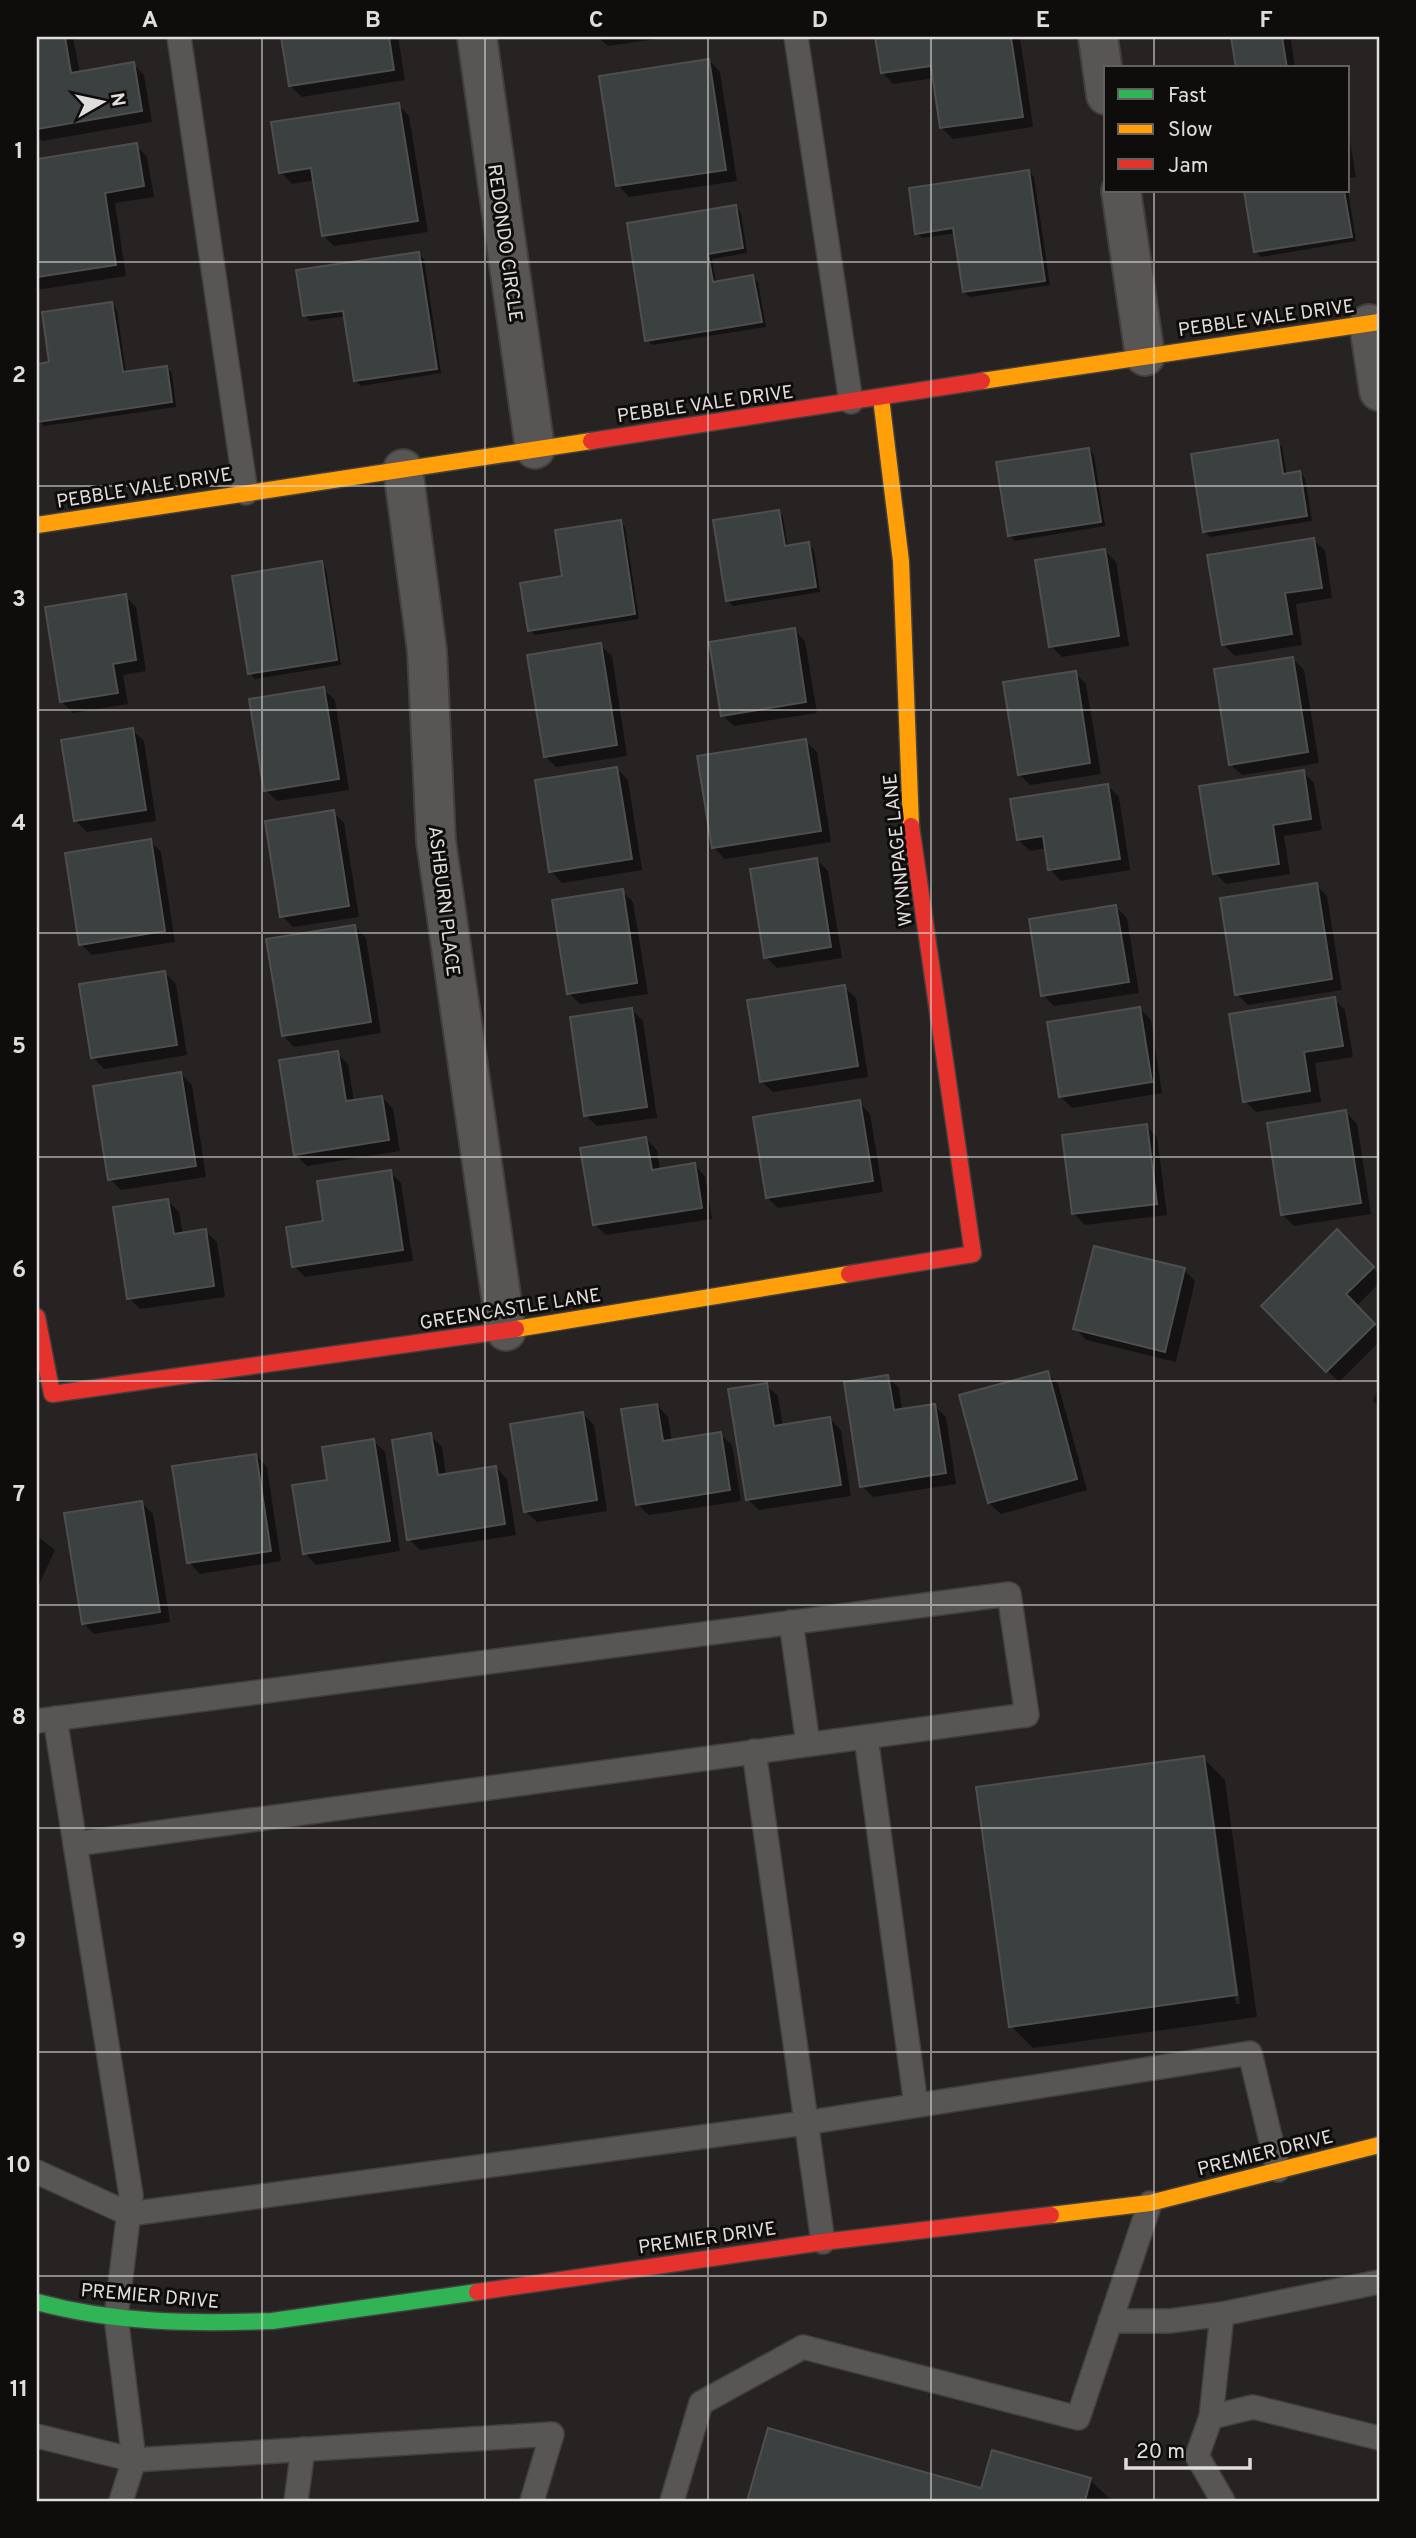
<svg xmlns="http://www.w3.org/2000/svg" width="1416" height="2538" font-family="Overpass,sans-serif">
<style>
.shadow{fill:#0007;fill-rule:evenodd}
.building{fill:#3b4140;stroke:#4f4e4e;stroke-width:2}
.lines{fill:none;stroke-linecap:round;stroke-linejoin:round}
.lane-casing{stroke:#423f3f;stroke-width:26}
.street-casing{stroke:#423f3f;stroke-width:42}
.fast-casing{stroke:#423f3f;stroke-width:19}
.slow-casing{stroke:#423f3f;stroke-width:19}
.jam-casing{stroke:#423f3f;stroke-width:19}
.lane{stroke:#585555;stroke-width:23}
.street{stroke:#585555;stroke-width:38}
.fast{stroke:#30b455;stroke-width:16}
.slow{stroke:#ff9f0a;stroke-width:16}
.jam{stroke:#e5322d;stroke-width:16}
.grid{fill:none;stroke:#e1dddd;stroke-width:2;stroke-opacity:0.55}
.labels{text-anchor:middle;stroke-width:6;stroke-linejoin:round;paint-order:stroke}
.street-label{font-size:19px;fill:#e1dddd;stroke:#0f0c0c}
.neatline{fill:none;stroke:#e1dddd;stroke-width:2.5}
.grid-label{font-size:23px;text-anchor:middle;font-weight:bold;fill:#e1dddd}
</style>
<rect width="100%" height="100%" fill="#272323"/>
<g class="shadow">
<polygon points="37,37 73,37 80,73 133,64 144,75 152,122 42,141 37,136"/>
<polygon points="283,37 398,37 405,80 302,97 290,86"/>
<polygon points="598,37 670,37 608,46"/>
<polygon points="877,37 1020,37 1033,127 953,139 942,128 935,78 893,84 882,72"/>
<polygon points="1233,37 1313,37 1291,40 1295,68 1238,68"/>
<polygon points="709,60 720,72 737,181 629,197 618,185"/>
<polygon points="398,104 409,116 428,232 334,246 323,235 315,180 292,184 281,172"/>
<polygon points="1348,130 1356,177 1348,178"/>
<polygon points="136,145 147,157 154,197 115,203 126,276 37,290 37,161"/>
<polygon points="1029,171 1034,177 1050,285 970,297 964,292 956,233 922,238 917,233"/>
<polygon points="1348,190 1356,241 1261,257 1255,251 1246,191"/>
<polygon points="736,207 741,213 747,253 712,259 716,283 753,277 758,282 766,327 652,345 647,340"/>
<polygon points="418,253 424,259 441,373 361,386 355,380 346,316 310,321 305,316"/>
<polygon points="112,304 117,310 126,373 166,367 172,373 176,407 44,426 39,421 37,407 37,366 51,363"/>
<polygon points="1277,442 1282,447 1287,475 1300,473 1305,478 1312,521 1210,537 1205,532"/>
<polygon points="1089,449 1094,455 1105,526 1015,541 1009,535"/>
<polygon points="778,512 783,517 788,548 808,544 814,550 820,592 733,606 728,601"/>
<polygon points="620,522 625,527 639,619 535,635 529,630"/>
<polygon points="1314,540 1325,551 1332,598 1296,604 1302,645 1235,656 1223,644"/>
<polygon points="1105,551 1116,562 1129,646 1062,657 1051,646"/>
<polygon points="321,563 326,569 341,665 255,679 250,673"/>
<polygon points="125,596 136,607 146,671 123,675 128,704 73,713 61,701"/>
<polygon points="794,630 805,641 817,713 734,726 722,715"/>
<polygon points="600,645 612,656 627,756 556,767 545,756"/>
<polygon points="1293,659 1304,670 1319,763 1242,775 1230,764"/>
<polygon points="1075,673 1086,684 1101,774 1030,785 1019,774"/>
<polygon points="323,689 335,700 349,790 277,801 265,790"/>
<polygon points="132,730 144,741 156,821 87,832 75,820"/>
<polygon points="805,741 817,752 831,842 725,859 713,847"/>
<polygon points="617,769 628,780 642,870 562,883 551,871"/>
<polygon points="1303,772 1314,783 1322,830 1284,836 1290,874 1226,884 1215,873"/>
<polygon points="1108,786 1119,797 1130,870 1061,881 1050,869 1046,848 1030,851 1018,840"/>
<polygon points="333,812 344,823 359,917 293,927 282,916"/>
<polygon points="150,841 161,852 175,942 92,955 81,944"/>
<polygon points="817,860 828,871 842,958 777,968 766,957"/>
<polygon points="1316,885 1327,896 1342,990 1248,1005 1237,994"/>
<polygon points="622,891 633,902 648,994 580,1004 569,993"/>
<polygon points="1116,907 1127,918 1139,993 1054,1006 1043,995"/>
<polygon points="355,927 366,938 381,1033 294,1047 283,1035"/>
<polygon points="165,973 176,984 187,1055 104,1069 93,1057"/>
<polygon points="844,987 856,998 868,1077 773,1092 761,1081"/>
<polygon points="1334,999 1345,1010 1353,1057 1315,1063 1321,1102 1256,1112 1245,1101"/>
<polygon points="1140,1009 1151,1020 1162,1093 1072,1108 1060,1096"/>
<polygon points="632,1010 643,1021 657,1118 597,1126 585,1115"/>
<polygon points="337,1053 348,1064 354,1102 382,1097 393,1109 400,1151 307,1166 296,1155"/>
<polygon points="181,1074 192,1085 206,1177 121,1190 110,1179"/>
<polygon points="859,1102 870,1114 883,1192 778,1208 767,1197"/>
<polygon points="1346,1112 1357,1124 1371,1214 1294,1226 1283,1215"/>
<polygon points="1146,1126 1157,1137 1167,1215 1085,1225 1074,1214"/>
<polygon points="646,1139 657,1150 660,1170 694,1165 705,1176 712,1219 606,1235 594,1224"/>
<polygon points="390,1172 401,1183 413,1261 305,1277 294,1266 325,1223"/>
<polygon points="168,1201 179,1212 183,1234 205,1231 217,1242 225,1297 140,1309 129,1298"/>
<polygon points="1337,1232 1379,1274 1379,1283 1356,1307 1379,1330 1379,1342 1339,1382 1263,1306"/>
<polygon points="1184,1270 1195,1281 1176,1362 1086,1340 1075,1328"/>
<polygon points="1047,1373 1058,1384 1087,1490 1001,1514 989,1503"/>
<polygon points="887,1377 899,1388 902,1411 934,1406 946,1417 956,1484 873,1497 862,1486"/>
<polygon points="766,1385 778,1396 783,1427 830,1419 841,1430 851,1496 759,1510 747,1499"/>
<polygon points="1379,1387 1379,1407 1373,1401"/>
<polygon points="657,1405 668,1417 672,1441 720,1434 732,1445 741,1501 649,1515 637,1504"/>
<polygon points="583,1414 594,1425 607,1511 537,1522 525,1511"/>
<polygon points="430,1435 442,1447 446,1475 496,1467 507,1479 516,1535 420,1550 409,1539"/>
<polygon points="373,1441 385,1452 400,1551 316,1565 305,1553"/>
<polygon points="256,1455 267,1467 281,1561 200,1574 189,1562"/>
<polygon points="142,1503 153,1514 170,1622 94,1634 83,1623"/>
<polygon points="37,1536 55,1550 37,1589"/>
<path d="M1203,1758L1225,1780L1257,2017L1033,2048L1011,2026ZM1205,1780H1209L1240,2004H1236Z"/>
<polygon points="769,2430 982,2490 1090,2480 1112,2501 749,2501"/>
</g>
<g class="building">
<polygon points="37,37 65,37 71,73 134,62 142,111 37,129"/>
<polygon points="281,37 389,37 394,70 289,86"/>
<polygon points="875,37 1011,37 1023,117 940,128 931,66 881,73"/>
<polygon points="1231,37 1282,37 1287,68 1236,68"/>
<polygon points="709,59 726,170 616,186 599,76"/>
<polygon points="399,103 418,221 322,236 311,168 279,173 271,122"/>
<polygon points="137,143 144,186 105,193 116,265 37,277 37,159"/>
<polygon points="1029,170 1045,281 963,292 953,228 915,234 909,188"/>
<polygon points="1244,191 1344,191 1352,237 1254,252"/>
<polygon points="736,205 743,248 708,254 713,282 753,275 762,322 645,341 627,223"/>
<polygon points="419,252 437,369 354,381 343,311 303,316 296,270"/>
<polygon points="112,302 123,372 167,366 172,402 37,422 37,364 49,362 42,312"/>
<polygon points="1278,440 1283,474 1300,471 1307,516 1203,532 1191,454"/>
<polygon points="1089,448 1101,522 1008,536 996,462"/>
<polygon points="779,510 785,546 809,542 816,587 726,601 713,520"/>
<polygon points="621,520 635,614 528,631 520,583 562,576 555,530"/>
<polygon points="1314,538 1322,588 1285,593 1292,634 1222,645 1207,555"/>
<polygon points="1105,549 1119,636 1049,647 1035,560"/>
<polygon points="322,561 337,660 248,674 232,576"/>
<polygon points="126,594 136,660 113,664 118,693 60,702 45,607"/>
<polygon points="795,628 806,702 721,716 709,642"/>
<polygon points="601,643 617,745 544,757 527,655"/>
<polygon points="1293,657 1308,752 1229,765 1214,669"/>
<polygon points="1076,671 1090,763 1018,775 1003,682"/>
<polygon points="324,687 339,779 264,791 249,699"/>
<polygon points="133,728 146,810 74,821 61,740"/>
<polygon points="806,739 821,831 712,848 697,756"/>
<polygon points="617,767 632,859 549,872 535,780"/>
<polygon points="1304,770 1311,819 1273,825 1279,864 1213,874 1199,786"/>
<polygon points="1108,784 1120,859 1048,870 1043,836 1017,840 1010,799"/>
<polygon points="334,810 349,906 280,917 265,821"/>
<polygon points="151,839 165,931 79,945 65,853"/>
<polygon points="817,858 831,947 764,958 750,869"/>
<polygon points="1317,883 1332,979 1235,995 1220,898"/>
<polygon points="623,889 637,983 567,994 552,900"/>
<polygon points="1116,905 1129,982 1041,996 1029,919"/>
<polygon points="355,925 371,1022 282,1036 266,939"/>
<polygon points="165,971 177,1045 91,1058 79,984"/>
<polygon points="845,985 858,1066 760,1082 747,1000"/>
<polygon points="1335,997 1343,1046 1304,1052 1310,1091 1243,1102 1229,1014"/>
<polygon points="1140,1007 1152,1082 1059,1097 1047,1022"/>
<polygon points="632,1008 647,1107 584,1116 570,1017"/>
<polygon points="338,1051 346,1101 382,1096 389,1140 294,1155 279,1060"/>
<polygon points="181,1072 196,1166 108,1180 93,1086"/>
<polygon points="860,1100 873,1181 766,1198 753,1117"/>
<polygon points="1346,1110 1361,1203 1281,1215 1267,1123"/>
<polygon points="1147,1124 1157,1204 1072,1214 1062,1135"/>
<polygon points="646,1137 652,1170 695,1163 702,1208 593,1225 580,1148"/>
<polygon points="391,1170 403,1250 292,1267 286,1227 323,1221 317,1181"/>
<polygon points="168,1199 174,1234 206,1229 214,1286 127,1299 113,1207"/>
<polygon points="1337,1229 1374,1267 1346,1294 1375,1324 1326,1372 1261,1306"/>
<polygon points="1094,1246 1185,1268 1165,1352 1073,1329"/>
<polygon points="1048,1371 1077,1479 988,1503 959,1395"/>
<polygon points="888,1375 894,1410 935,1404 946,1473 860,1487 844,1382"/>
<polygon points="767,1383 774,1426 830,1417 841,1485 746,1500 728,1389"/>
<polygon points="657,1404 663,1441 721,1432 730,1490 636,1505 621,1409"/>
<polygon points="583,1412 597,1500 524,1512 510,1424"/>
<polygon points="431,1433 438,1475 496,1466 505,1524 407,1540 392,1440"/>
<polygon points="374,1439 390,1541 303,1554 292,1485 327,1480 322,1447"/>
<polygon points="256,1454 271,1551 187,1563 172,1466"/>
<polygon points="142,1501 160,1612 82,1624 64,1513"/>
<polygon points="1204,1756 1237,1995 1009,2027 976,1787"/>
<polygon points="768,2428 981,2488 992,2450 1091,2478 1085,2501 747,2501"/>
</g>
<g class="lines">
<g class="lane-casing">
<g id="lane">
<polyline points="179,37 246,493"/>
<polyline points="796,37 851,402"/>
<polyline points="791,1622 808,1744"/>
<polyline points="55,1718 131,2195 116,2317 134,2460 121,2501"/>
<polyline points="37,1721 1009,1594 1027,1715 75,1844"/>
<polyline points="866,1737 916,2105"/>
<polyline points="754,1751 823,2242"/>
<polyline points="37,2172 129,2214 805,2123 1250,2053 1278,2170"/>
<polyline points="1110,2321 1170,2321 1222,2314 1379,2282"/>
<polyline points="1211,2417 1222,2314"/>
<polyline points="37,2436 134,2460 552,2434 532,2501"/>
<polyline points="296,2501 303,2449"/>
<polyline points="672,2501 701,2403 803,2347 1078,2418 1150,2203"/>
<polyline points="1223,2501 1197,2456 1211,2417 1253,2407 1379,2438"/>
</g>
</g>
<g class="street-casing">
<g id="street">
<polyline points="477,37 535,449"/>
<polyline points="1098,37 1106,95"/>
<polyline points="1121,191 1145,356"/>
<polyline points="1369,324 1379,391"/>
<polyline points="403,469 427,651 436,841 506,1331"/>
</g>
</g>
<g class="fast-casing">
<path id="fast" d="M37,2302C114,2323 192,2324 272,2321L477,2292"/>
</g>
<g class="slow-casing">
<g id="slow">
<polyline points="982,381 1379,322"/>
<polyline points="881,398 901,561 911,826"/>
<polyline points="37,525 591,441"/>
<polyline points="516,1329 849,1274"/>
<polyline points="1051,2215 1150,2203 1379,2145"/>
</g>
</g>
<g class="jam-casing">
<g id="jam">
<polyline points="591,441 982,381"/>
<polyline points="849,1274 973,1254 911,826"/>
<polyline points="37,1317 52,1394 516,1329"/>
<polyline points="477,2292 823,2242 1051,2215"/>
</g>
</g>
<use href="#lane" class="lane"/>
<use href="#street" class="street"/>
<use href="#fast" class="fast"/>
<use href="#slow" class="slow"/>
<use href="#jam" class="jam"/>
</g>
<path class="grid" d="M262,37V2501M485,37V2501M708,37V2501M931,37V2501M1154,37V68M1154,191V2501M37,262H1379M37,486H1379M37,710H1379M37,933H1379M37,1157H1379M37,1381H1379M37,1605H1379M37,1828H1379M37,2052H1379M37,2276H1379"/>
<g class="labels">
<g class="street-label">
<text transform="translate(506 243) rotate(82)" y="7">REDONDO CIRCLE</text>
<text transform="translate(1266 317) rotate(-8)" y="7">PEBBLE VALE DRIVE</text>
<text transform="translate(705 403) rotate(-8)" y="7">PEBBLE VALE DRIVE</text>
<text transform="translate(144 487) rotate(-9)" y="7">PEBBLE VALE DRIVE</text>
<text transform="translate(897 850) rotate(-96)" y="7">WYNNPAGE LANE</text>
<text transform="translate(445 901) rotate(83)" y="7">ASHBURN PLACE</text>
<text transform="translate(510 1308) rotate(-9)" y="7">GREENCASTLE LANE</text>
<text transform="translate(1265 2152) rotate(-14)" y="7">PREMIER DRIVE</text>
<text transform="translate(707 2237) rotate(-8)" y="7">PREMIER DRIVE</text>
<text transform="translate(150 2295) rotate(5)" y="7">PREMIER DRIVE</text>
</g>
</g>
<rect width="1416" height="2538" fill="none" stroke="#0f0c0c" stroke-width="77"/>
<rect x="1104" y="66" width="245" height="126" fill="#0f0c0c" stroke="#636060" stroke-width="2"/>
<rect x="1118" y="89" width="35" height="10" fill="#30b455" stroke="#636060" stroke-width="2"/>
<text x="1168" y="102" font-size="21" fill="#e1dddd">Fast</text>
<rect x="1118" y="124" width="35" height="10" fill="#ff9f0a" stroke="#636060" stroke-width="2"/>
<text x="1168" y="136" font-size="21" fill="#e1dddd">Slow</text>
<rect x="1118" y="159" width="35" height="10" fill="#e5322d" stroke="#636060" stroke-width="2"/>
<text x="1168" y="172" font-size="21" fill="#e1dddd">Jam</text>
<g transform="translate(102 102) rotate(81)" stroke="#0f0c0c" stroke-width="5" paint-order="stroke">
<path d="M0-5L12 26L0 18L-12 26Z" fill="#e1dddd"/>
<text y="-10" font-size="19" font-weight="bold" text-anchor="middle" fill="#e1dddd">N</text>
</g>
<path d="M1126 2458v10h124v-10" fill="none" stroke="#e1dddd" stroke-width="3.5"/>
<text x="1136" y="2458" font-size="21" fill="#e1dddd" stroke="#0f0c0c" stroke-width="5" paint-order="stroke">20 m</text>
<rect x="38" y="38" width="1340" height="2462" class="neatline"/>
<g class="grid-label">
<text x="150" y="27">A</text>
<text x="373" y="27">B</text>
<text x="596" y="27">C</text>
<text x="820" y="27">D</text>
<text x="1043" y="27">E</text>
<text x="1266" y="27">F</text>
<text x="19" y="158">1</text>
<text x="19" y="382">2</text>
<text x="19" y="606">3</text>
<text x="19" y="830">4</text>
<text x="19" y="1053">5</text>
<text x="19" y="1277">6</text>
<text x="19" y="1501">7</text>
<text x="19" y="1724">8</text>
<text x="19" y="1948">9</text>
<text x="19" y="2172">10</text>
<text x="19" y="2396">11</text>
</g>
</svg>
